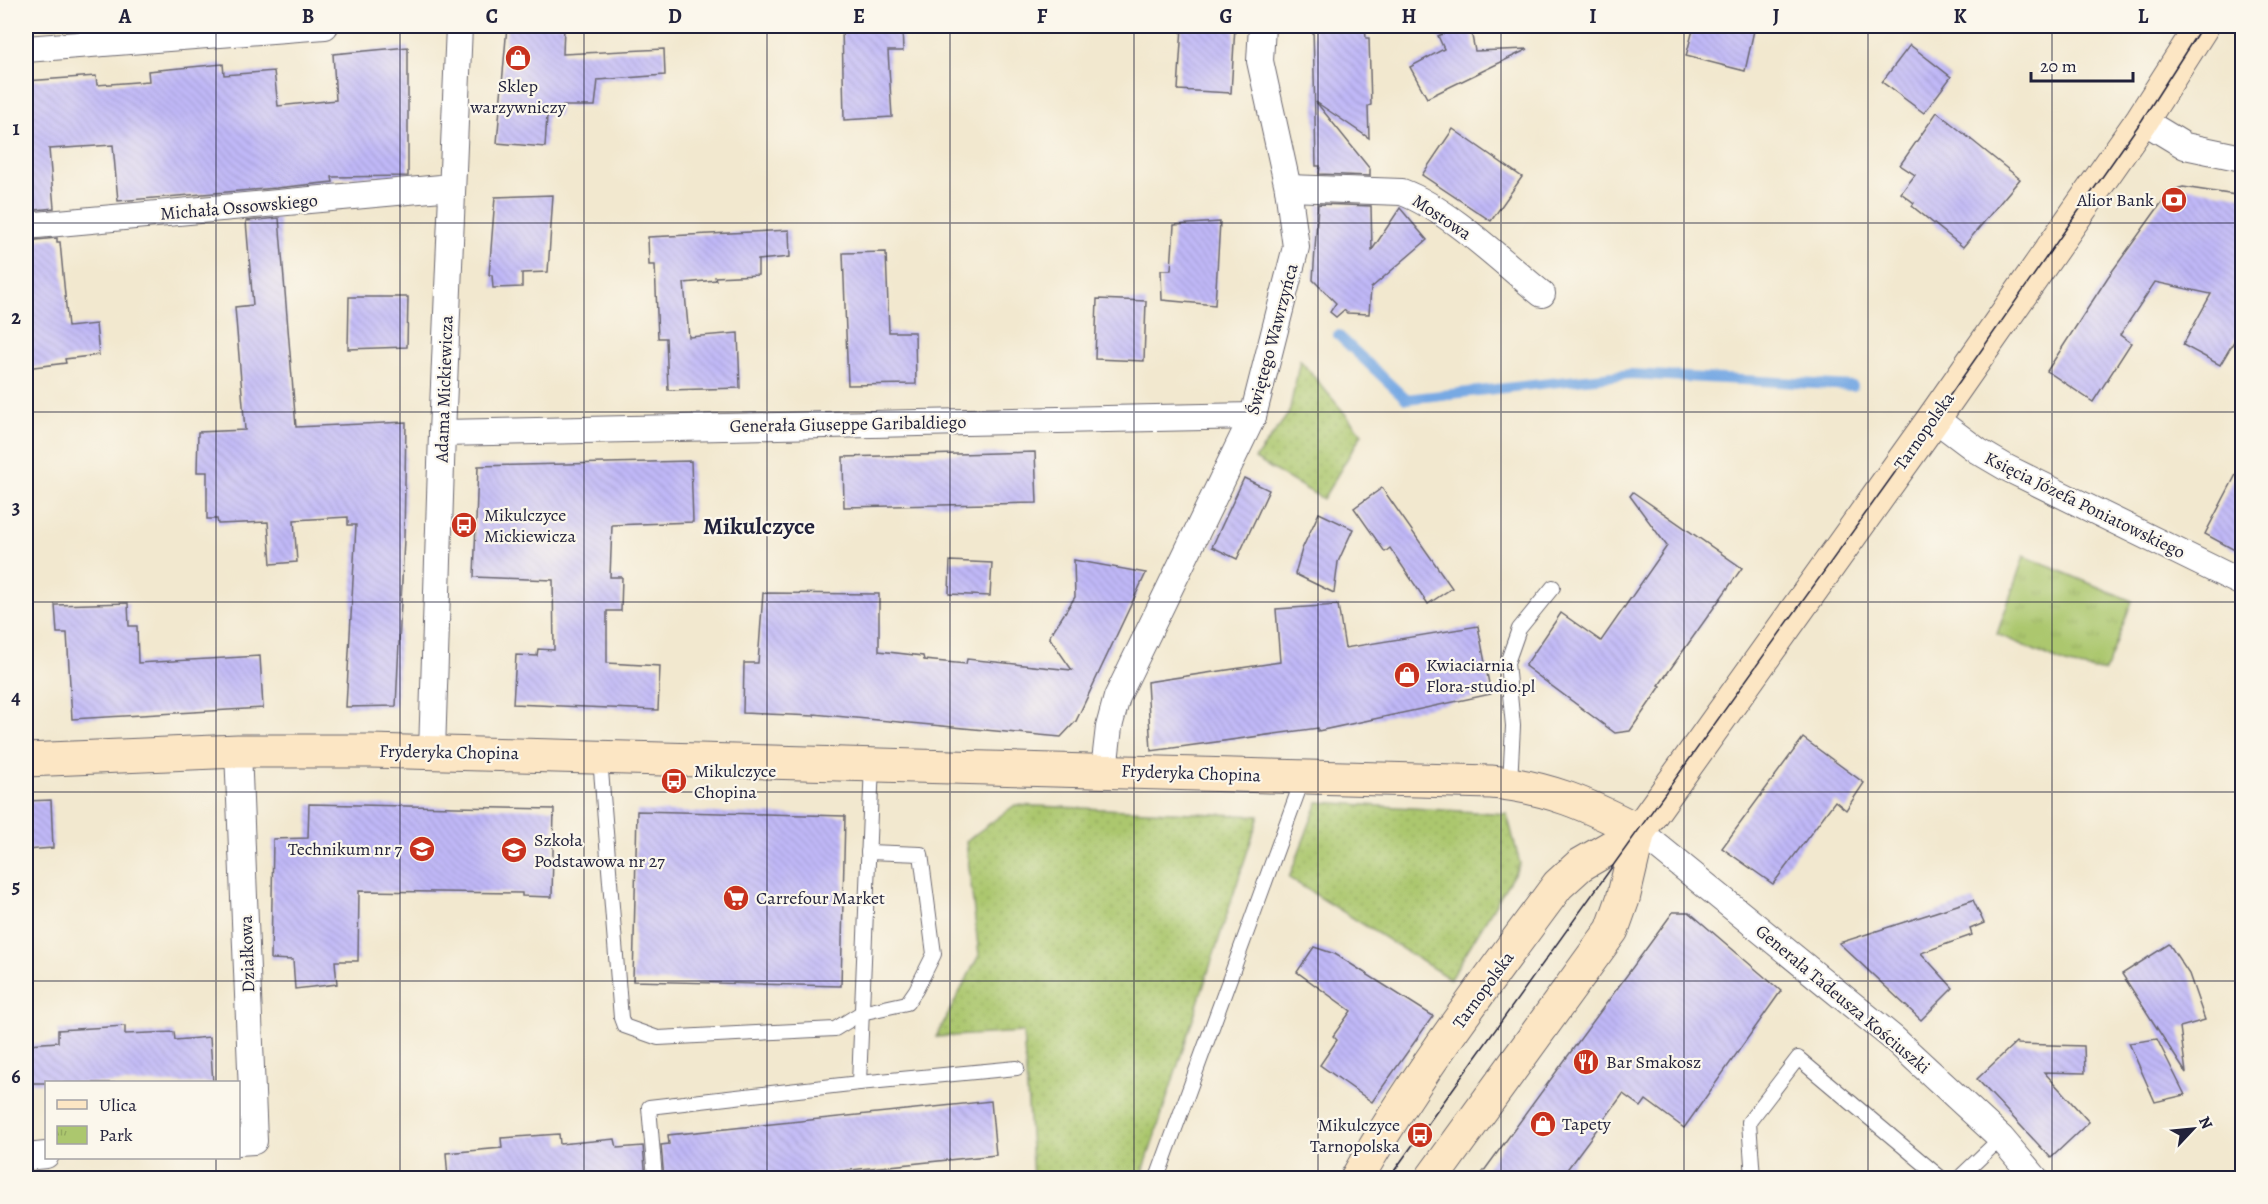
<svg xmlns="http://www.w3.org/2000/svg" width="2268" height="1204" font-family="Alegreya,serif">
<style>
.grass{fill:url(#grass-dots);stroke:#677454;stroke-width:1.5}
.park{fill:url(#park-tufts);stroke:#677454;stroke-width:1.5}
.lines{fill:none;stroke-linecap:round;stroke-linejoin:round}
.stream{stroke:#77a9e3;stroke-width:10}
.building{fill:url(#building-back-hatch)}
.lane-casing{stroke:#6b676f;stroke-width:16}
.street-casing{stroke:#6b676f;stroke-width:28}
.secondary-casing{stroke:#6b676f;stroke-width:35}
.lane{stroke:#fff;stroke-width:14}
.street{stroke:#fff;stroke-width:26}
.secondary{stroke:#fce6c4;stroke-width:33}
.tram{stroke:#22223b;stroke-width:1.5}
.grid{fill:none;stroke:#22223b;stroke-width:1.5;stroke-opacity:0.55}
.labels{text-anchor:middle;stroke-width:4.5;stroke-linejoin:round;paint-order:stroke}
.poi-label{font-size:18px;fill:#22223b;stroke:#fbf7ec;text-anchor:start}
.street-label{font-size:18px;fill:#22223b;stroke:#fbf7ec}
.district-label{font-size:24px;font-weight:bold;fill:#22223b;stroke:#fbf7ec}
.neatline{fill:none;stroke:#22223b;stroke-width:2}
.grid-label{font-size:20px;text-anchor:middle;font-weight:bold;fill:#22223b}
</style>
<defs>
<pattern id="grass-dots" width="8" height="8" patternUnits="userSpaceOnUse" patternTransform="scale(1.5)"><rect width="8" height="8" fill="#acc76e"/><path d="M2 2h.1M6 6h.1" fill="none" stroke="#94ab60" stroke-width="1.8" stroke-linecap="round"/></pattern>
<pattern id="park-tufts" width="24" height="20" patternUnits="userSpaceOnUse" patternTransform="scale(1.5)"><rect width="24" height="20" fill="#acc76e"/><path d="M3 7l-1-3M5 7V3M7 7l1-3M15 17l-1-3M17 17v-4M19 17l1-3" fill="none" stroke="#94ab60"/></pattern>
<pattern id="building-back-hatch" width="6" height="6" patternUnits="userSpaceOnUse" patternTransform="scale(1.5)"><rect width="6" height="6" fill="#c0b8f7"/><path d="M-1 5l2 2M0 0l6 6M5-1l2 2" fill="none" stroke="#a59ed5"/></pattern>
</defs>
<rect width="100%" height="100%" fill="#fbf7ec"/>
<filter id="ink" filterUnits="userSpaceOnUse"><feTurbulence type="fractalNoise" baseFrequency=".0167" numOctaves="2"/><feDisplacementMap in="SourceGraphic" scale="12" xChannelSelector="R" yChannelSelector="G"/><feConvolveMatrix kernelMatrix="1 2 1 2 8 2 1 2 1" color-interpolation-filters="sRGB"/></filter>
<filter id="wash" filterUnits="userSpaceOnUse"><feTurbulence type="fractalNoise" baseFrequency=".008" numOctaves="4" result="noise"/><feDisplacementMap in="SourceGraphic" scale="24" xChannelSelector="R" yChannelSelector="G"/><feGaussianBlur stdDeviation="1.35" result="paint"/><feColorMatrix in="noise" values="0 0 0 0 0 0 0 0 0 0 0 0 0 0 0 0 0 1.4 0 .05"/><feComposite in="paint" operator="in"/></filter>
<g filter="url(#wash)">
<rect width="100%" height="100%" fill="#f2e8cf"/>
<g class="grass">
<polygon points="1300,360 1362,434 1323,499 1255,459 1289,413"/>
<polygon points="1318,802 1507,814 1520,864 1450,979 1289,878"/>
<polygon points="1015,805 1259,816 1142,1175 1134,1178 1033,1178 1023,1032 936,1037 979,955 966,841"/>
</g>
<polygon class="park" points="2024,556 2132,601 2105,672 2068,665 1997,634"/>
<g class="lines">
<polyline class="stream" points="1338,335 1406,399 1631,374 1853,386"/>
</g>
<g id="blocks">
<g class="building">
<polygon points="507,26 564,26 563,54 664,49 665,75 598,80 595,106 560,106 559,116 547,116 545,147 497,143"/>
<polygon points="842,26 902,26 903,51 888,51 892,117 844,120"/>
<polygon points="1182,26 1235,26 1231,93 1178,90"/>
<polygon points="1313,26 1365,26 1366,38 1369,38 1371,105 1368,106 1369,138 1316,102 1370,169 1370,176 1319,174 1320,166 1316,166"/>
<polygon points="1461,26 1470,26 1475,51 1528,49 1427,98 1410,67 1444,49 1438,36"/>
<polygon points="1694,26 1755,26 1745,71 1686,56"/>
<polygon points="1910,45 1951,77 1924,113 1882,82"/>
<polygon points="408,47 408,176 332,177 333,182 276,188 118,201 113,145 49,149 54,208 26,211 26,81 96,76 97,85 149,81 148,71 223,64 224,75 274,71 278,106 336,100 333,54"/>
<polygon points="1937,112 2020,179 1963,247 1912,206 1914,203 1901,193 1915,175 1900,165"/>
<polygon points="1453,129 1522,177 1491,221 1422,175"/>
<polygon points="2183,187 2242,196 2242,328 2220,365 2183,345 2211,294 2155,282 2120,335 2131,343 2093,402 2047,371 2108,277 2170,191"/>
<polygon points="553,195 548,272 522,273 522,287 493,288 492,275 489,275 495,197"/>
<polygon points="1318,204 1371,206 1372,250 1400,208 1427,240 1371,288 1369,314 1347,313 1344,310 1336,317 1330,312 1336,303 1313,280"/>
<polygon points="279,218 296,427 406,422 404,539 396,706 346,707 356,525 348,525 348,517 294,520 297,562 271,564 268,522 218,524 217,519 207,519 207,472 197,472 198,432 245,430 235,307 253,305 246,221"/>
<polygon points="1220,222 1215,305 1162,300 1161,270 1171,270 1174,225"/>
<polygon points="789,230 790,257 758,260 758,275 715,277 716,280 684,283 689,337 738,333 740,388 668,390 666,338 658,338 655,265 649,265 648,237"/>
<polygon points="57,238 57,242 60,242 68,327 96,324 99,355 65,359 66,363 26,368 26,241"/>
<polygon points="886,252 889,332 915,332 916,384 848,385 843,253"/>
<polygon points="349,297 408,297 407,347 348,349"/>
<polygon points="1097,299 1146,301 1144,361 1095,359"/>
<polygon points="1035,452 1037,503 844,507 843,457"/>
<polygon points="691,461 693,522 612,525 610,577 622,577 621,611 607,611 607,663 660,666 658,710 513,704 516,655 537,656 538,649 554,650 553,580 474,577 478,466"/>
<polygon points="2242,463 2242,554 2205,534"/>
<polygon points="1244,478 1269,490 1237,559 1212,547"/>
<polygon points="1382,488 1452,588 1428,604 1390,548 1385,552 1354,508"/>
<polygon points="1633,492 1742,568 1659,685 1661,686 1630,731 1615,733 1525,666 1561,613 1601,641 1667,546 1630,496"/>
<polygon points="1319,513 1353,529 1338,562 1334,593 1295,574 1302,549"/>
<polygon points="1074,560 1146,573 1076,721 1061,737 814,714 814,716 743,713 744,663 758,663 763,593 879,594 879,651 923,656 924,660 966,664 967,659 1072,670 1049,637 1075,597"/>
<polygon points="950,561 992,563 990,596 949,594"/>
<polygon points="128,603 129,626 137,626 138,663 260,656 263,708 72,719 67,633 57,633 55,605"/>
<polygon points="1338,605 1345,648 1478,626 1491,694 1318,731 1318,728 1151,751 1147,682 1280,662 1276,609"/>
<polygon points="1803,738 1864,783 1846,810 1835,801 1773,884 1722,848"/>
<polygon points="51,800 53,848 26,850 26,801"/>
<polygon points="309,804 554,809 552,897 522,896 522,893 359,891 358,961 335,961 337,984 295,989 293,960 271,959 273,839 308,838"/>
<polygon points="637,811 845,816 841,986 633,981"/>
<polygon points="1973,900 1984,923 1970,929 1972,935 1921,953 1953,988 1921,1020 1839,943"/>
<polygon points="1673,912 1689,912 1781,991 1684,1128 1646,1100 1641,1107 1623,1094 1560,1179 1478,1179"/>
<polygon points="2169,944 2189,974 2205,1020 2180,1027 2186,1073 2122,974"/>
<polygon points="1314,947 1335,954 1433,1016 1372,1102 1320,1065 1337,1040 1333,1036 1351,1011 1297,972"/>
<polygon points="125,1026 125,1034 174,1032 175,1040 210,1037 213,1083 31,1083 28,1044 58,1042 58,1030"/>
<polygon points="2157,1039 2185,1095 2155,1102 2129,1043"/>
<polygon points="2016,1042 2018,1044 2084,1046 2085,1073 2044,1072 2089,1122 2051,1158 1977,1079"/>
<polygon points="991,1101 996,1155 764,1179 664,1179 661,1145 669,1144 668,1135"/>
<polygon points="559,1134 560,1144 615,1139 617,1148 643,1146 646,1179 448,1179 446,1153 502,1148 501,1138"/>
</g>
</g>
</g>
<g filter="url(#ink)">
<use href="#blocks" fill-opacity="0" stroke="#6b676f" stroke-width="1.5"/>
<g class="lines">
<g class="lane-casing">
<g id="lane">
<polyline points="600,758 621,1018 624,1026 658,1038 835,1029 861,1013 907,1003 916,990 934,954 921,854 868,852"/>
<polyline points="1510,783 1513,726 1507,663 1519,629 1553,587"/>
<polyline points="859,1083 1017,1068"/>
<polyline points="655,1178 649,1107 859,1083 872,764"/>
<polyline points="1157,1178 1303,778"/>
<polyline points="1753,1178 1749,1122 1798,1058 1941,1178"/>
<polyline points="1959,1178 2001,1138"/>
</g>
</g>
<g class="street-casing">
<g id="street">
<polyline points="26,49 325,26"/>
<polyline points="2142,120 2185,146 2242,158"/>
<path d="M1288,188L1402,192C1450,210 1502,262 1542,294"/>
<polyline points="26,226 452,187"/>
<polyline points="1934,418 1978,451 2007,468 2242,583"/>
<polyline points="442,433 1253,416"/>
<polyline points="238,751 254,1141 238,1142"/>
<polyline points="432,752 442,433 459,26"/>
<polyline points="1104,770 1109,727 1117,697 1253,416 1296,247 1288,188 1260,61 1262,26"/>
<polyline points="1639,831 1893,1038 2001,1138 2035,1178"/>
<polyline points="26,1157 46,1155"/>
</g>
</g>
<g class="secondary-casing">
<g id="secondary">
<path d="M26,760L238,751H371L1491,782C1547,786 1590,806 1639,831"/>
<path d="M1357,1178C1414,1077 1489,979 1558,885L1580,865L1639,831"/>
<polyline points="1432,1178 1612,930 1623,899 1639,831 1934,418 2142,120 2202,26"/>
</g>
</g>
<use href="#lane" class="lane"/>
<use href="#street" class="street"/>
<use href="#secondary" class="secondary"/>
<polyline class="tram" points="1389,1178 1934,418 2142,120 2202,26"/>
</g>
</g>
<path class="grid" d="M216,26V1082M400,26V1178M584,26V1178M767,26V1178M950,26V1178M1134,26V1178M1318,26V1178M1501,26V1178M1684,26V1178M1868,26V1178M2052,26V1178M26,223H2242M26,412H2242M26,602H2242M26,792H2242M26,981H2242M216,1158V1178"/>
<defs>
<g id="shop-disc" transform="scale(1.35)"><circle r="9.5" fill="#c8321e" stroke="#fbf7ec"/><path d="M-5-2.5h2.3a2.7 3.5 0 0 1 5.4 0H5L5.5 6h-11ZM-1.5-2.5h3a1.5 2.3 0 0 0-3 0Z" fill="#fff"/></g>
<g id="bank-disc" transform="scale(1.35)"><circle r="9.5" fill="#c8321e" stroke="#fbf7ec"/><path d="M-6-4H6V4H-6ZM0-2.3a2.3 2.3 0 1 0 0 4.6a2.3 2.3 0 1 0 0-4.6Z" fill="#fff"/></g>
<g id="bus-disc" transform="scale(1.35)"><circle r="9.5" fill="#c8321e" stroke="#fbf7ec"/><path d="M-5-6H5V4H4V6H2V4H-2V6H-4V4H-5ZM-3.5-4V0h7V-4ZM-3.5 1.2v1.5H-2V1.2ZM2 1.2v1.5H3.5V1.2Z" fill="#fff"/></g>
<g id="school-disc" transform="scale(1.35)"><circle r="9.5" fill="#c8321e" stroke="#fbf7ec"/><path d="M0-5L7-2L0 1L-7-2ZM-4 1L0 2.5L4 1V4Q0 6-4 4Z" fill="#fff"/></g>
<g id="supermarket-disc" transform="scale(1.35)"><circle r="9.5" fill="#c8321e" stroke="#fbf7ec"/><path d="M-6-5.5h2.5l.6 2H6L4.5 2H-2.5L-4.4-4H-6ZM-1.5 3.2a1.3 1.3 0 1 0 .1 0ZM3 3.2a1.3 1.3 0 1 0 .1 0Z" fill="#fff"/></g>
<g id="restaurant-disc" transform="scale(1.35)"><circle r="9.5" fill="#c8321e" stroke="#fbf7ec"/><path d="M-5-6h1v4h1v-4h1v4h1v-4h1v5L-1.5 .5V6h-2V.5L-5-1ZM5-6V6H3V1.5H1.5Q1.5-4 5-6Z" fill="#fff"/></g>
</defs>
<g fill-rule="evenodd">
<use href="#shop-disc" x="518" y="58"/>
<use href="#bank-disc" x="2174" y="200"/>
<use href="#bus-disc" x="464" y="525"/>
<use href="#shop-disc" x="1407" y="675"/>
<use href="#bus-disc" x="674" y="781"/>
<use href="#school-disc" x="422" y="849"/>
<use href="#school-disc" x="514" y="850"/>
<use href="#supermarket-disc" x="736" y="898"/>
<use href="#restaurant-disc" x="1586" y="1062"/>
<use href="#shop-disc" x="1543" y="1124"/>
<use href="#bus-disc" x="1420" y="1135"/>
</g>
<g class="labels">
<g class="poi-label">
<text x="518" y="92" text-anchor="middle">Sklep<tspan x="518" dy="21">warzywniczy</tspan></text>
<text x="2154" y="206" text-anchor="end">Alior Bank</text>
<text x="484" y="521">Mikulczyce<tspan x="484" dy="21">Mickiewicza</tspan></text>
<text x="1426" y="671">Kwiaciarnia<tspan x="1426" dy="21">Flora-studio.pl</tspan></text>
<text x="694" y="777">Mikulczyce<tspan x="694" dy="21">Chopina</tspan></text>
<text x="534" y="846">Szkoła<tspan x="534" dy="21">Podstawowa nr 27</tspan></text>
<text x="402" y="855" text-anchor="end">Technikum nr 7</text>
<text x="756" y="904">Carrefour Market</text>
<text x="1606" y="1068">Bar Smakosz</text>
<text x="1562" y="1130">Tapety</text>
<text x="1400" y="1131" text-anchor="end">Mikulczyce<tspan x="1400" dy="21">Tarnopolska</tspan></text>
</g>
<g class="street-label">
<text transform="translate(239 207) rotate(-5)" y="6">Michała Ossowskiego</text>
<text transform="translate(1442 217) rotate(34)" y="6">Mostowa</text>
<text transform="translate(1272 339) rotate(-75)" y="6">Świętego Wawrzyńca</text>
<text transform="translate(444 389) rotate(-88)" y="6">Adama Mickiewicza</text>
<text transform="translate(848 424) rotate(-1)" y="6">Generała Giuseppe Garibaldiego</text>
<text transform="translate(1924 431) rotate(-55)" y="6">Tarnopolska</text>
<text transform="translate(2085 505) rotate(26)" y="6">Księcia Józefa Poniatowskiego</text>
<text transform="translate(449 752) rotate(1)" y="6">Fryderyka Chopina</text>
<text transform="translate(1191 773) rotate(2)" y="6">Fryderyka Chopina</text>
<text transform="translate(247 954) rotate(-92)" y="6">Działkowa</text>
<text transform="translate(1483 990) rotate(-54)" y="6">Tarnopolska</text>
<text transform="translate(1843 999) rotate(40)" y="6">Generała Tadeusza Kościuszki</text>
</g>
<g class="district-label">
<text x="759" y="534">Mikulczyce</text>
</g>
</g>
<rect width="2268" height="1204" fill="none" stroke="#fbf7ec" stroke-width="66"/>
<rect x="45" y="1081" width="195" height="78" fill="#fbf7ec" stroke="#a4a2a5" stroke-width="1.5"/>
<rect x="57" y="1100" width="30" height="9" fill="#fce6c4" stroke="#a4a2a5" stroke-width="1.5"/>
<text x="99" y="1111" font-size="18" fill="#22223b">Ulica</text>
<rect x="57" y="1126" width="30" height="18" fill="url(#park-tufts)" stroke="#a4a2a5" stroke-width="1.5"/>
<text x="99" y="1141" font-size="18" fill="#22223b">Park</text>
<g transform="translate(2193 1129) rotate(64)" stroke="#fbf7ec" stroke-width="4.5" paint-order="stroke">
<path d="M0-4.5L10 22L0 15L-10 22Z" fill="#22223b"/>
<text y="-9" font-size="16" font-weight="bold" text-anchor="middle" fill="#22223b">N</text>
</g>
<path d="M2031 72v9h102v-9" fill="none" stroke="#22223b" stroke-width="3"/>
<text x="2040" y="72" font-size="18" fill="#22223b" stroke="#fbf7ec" stroke-width="4.5" paint-order="stroke">20 m</text>
<rect x="33" y="33" width="2202" height="1138" class="neatline"/>
<g class="grid-label">
<text x="125" y="23">A</text>
<text x="308" y="23">B</text>
<text x="492" y="23">C</text>
<text x="675" y="23">D</text>
<text x="859" y="23">E</text>
<text x="1042" y="23">F</text>
<text x="1226" y="23">G</text>
<text x="1409" y="23">H</text>
<text x="1593" y="23">I</text>
<text x="1776" y="23">J</text>
<text x="1960" y="23">K</text>
<text x="2143" y="23">L</text>
<text x="16" y="135">1</text>
<text x="16" y="324">2</text>
<text x="16" y="514">3</text>
<text x="16" y="704">4</text>
<text x="16" y="893">5</text>
<text x="16" y="1083">6</text>
</g>
</svg>
